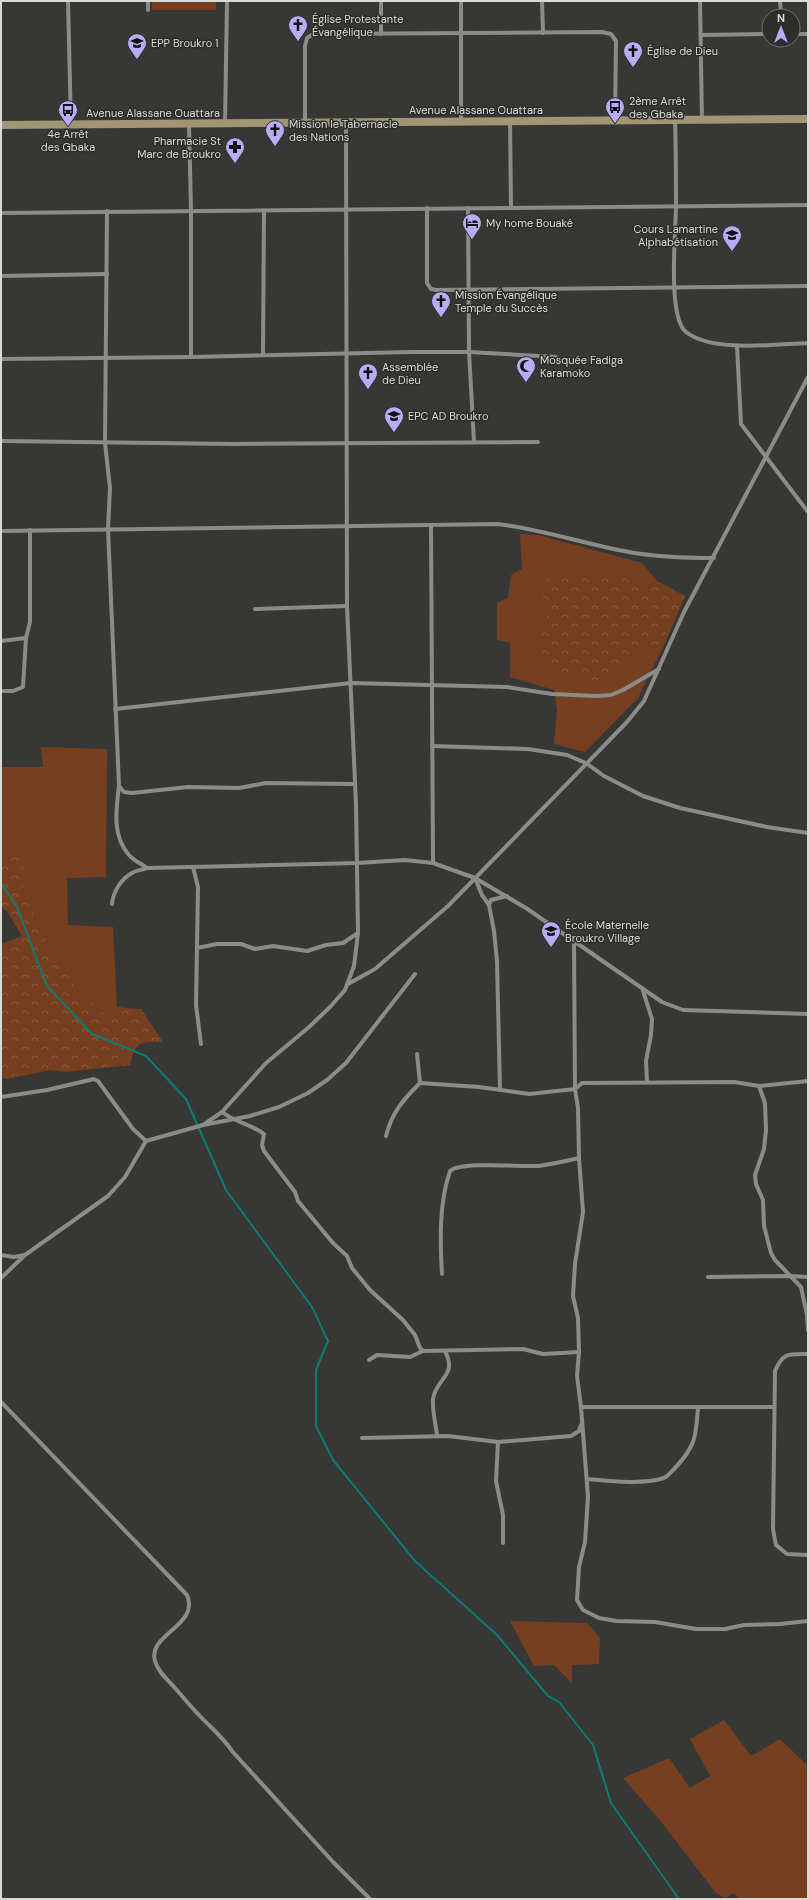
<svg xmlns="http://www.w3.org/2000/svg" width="809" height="1900" font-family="'DM Sans',sans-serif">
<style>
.green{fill:#764020}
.forest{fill:url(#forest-crowns)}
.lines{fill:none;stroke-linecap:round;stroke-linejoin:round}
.stream{stroke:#0b7c75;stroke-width:2}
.street{stroke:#8b8c89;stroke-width:4}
.secondary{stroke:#a29574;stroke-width:8}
.labels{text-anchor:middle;stroke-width:3;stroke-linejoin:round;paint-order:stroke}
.poi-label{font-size:11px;fill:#d9d9d8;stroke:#2d2e2b;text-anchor:start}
.street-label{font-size:11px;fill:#d9d9d8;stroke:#2d2e2b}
</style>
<defs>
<pattern id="forest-crowns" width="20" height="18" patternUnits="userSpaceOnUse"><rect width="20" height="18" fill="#764020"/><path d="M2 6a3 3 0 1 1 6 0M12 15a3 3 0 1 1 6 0" fill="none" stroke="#895b40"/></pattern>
</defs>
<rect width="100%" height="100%" fill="#373835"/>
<g class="green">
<rect x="152" y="1" width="64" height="9"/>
<polygon points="520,534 538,535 642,563 657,581 645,587 629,579 548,610 541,636 609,682 635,652 664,645 638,698 585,752 554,744 557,710 554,690 510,677 510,643 497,640 497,603 508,598 511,575 522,569"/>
<polygon points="41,747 107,749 106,877 67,878 68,925 113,927 117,1007 126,1008 118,1017 104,1013 78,991 47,941 22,891 26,876 17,854 1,851 1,767 43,767"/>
<polygon points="510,1621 587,1623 600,1638 599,1664 572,1665 572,1683 554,1665 534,1666"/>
<polygon points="724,1720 751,1756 780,1739 808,1766 808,1899 740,1899 734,1893 725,1898 716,1893 659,1819 623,1778 669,1758 690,1788 710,1776 690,1739"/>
</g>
<g class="forest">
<polygon points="604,573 629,579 645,587 657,581 685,596 664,645 635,652 609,682 556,676 539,662 541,636 548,610 540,591 547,579"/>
<path d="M1,851L17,853L26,876L22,891L47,941L78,991L104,1013L118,1017L126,1008L141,1009L163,1042C140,1042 135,1041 130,1065L65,1072L50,1070L7,1079L1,1078V944L22,936L7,911L1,907Z"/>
</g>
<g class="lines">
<polyline class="stream" points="1,883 17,907 47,986 92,1034 146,1056 186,1099 226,1190 312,1307 328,1341 316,1370 316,1426 333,1460 415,1561 497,1635 548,1696 559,1702 593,1745 611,1803 679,1899"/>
<g class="street">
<polyline points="68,1 71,124"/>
<polyline points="381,1 381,34"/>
<polyline points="461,1 461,121"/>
<polyline points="542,1 543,33"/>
<polyline points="700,1 702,121"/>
<polyline points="780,1 781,16"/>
<polyline points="148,10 148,1"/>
<polyline points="793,34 808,34"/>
<polyline points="701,35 769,34"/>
<polyline points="510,120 511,208"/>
<path d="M675,120C676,149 676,177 676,205C676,230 667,317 686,332C713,353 776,344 808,343"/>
<polyline points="305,122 305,46 307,38 313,34 602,32 611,34 616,41 615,120"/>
<polyline points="189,124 191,210 191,357"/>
<polyline points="225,124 227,1"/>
<polyline points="427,208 427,283 431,289 436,290 808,286"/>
<polyline points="468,208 469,352 474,442"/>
<path d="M107,211L105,443L110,488L108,529L119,786C116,810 112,836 129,855C134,861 142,864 147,868L357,863L405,860L433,863L475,878L526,908L662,1002L683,1010L808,1014"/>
<polyline points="1,213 808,205"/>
<polyline points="1,276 107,274"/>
<polyline points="737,346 741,424 808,512"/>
<polyline points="263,354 264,211"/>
<polyline points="1,359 191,357 412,352 469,352 556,357"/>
<polyline points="1,441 234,444 538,442"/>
<polyline points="431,525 433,863"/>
<path d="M1,531L497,524C542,529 584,544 629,552C657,557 685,558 714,558"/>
<polyline points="255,609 347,606"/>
<polyline points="1,641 26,638 30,622 30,530"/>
<polyline points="1,691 13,691 23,687 26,638"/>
<polyline points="115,709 351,683 507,687 552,694 596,696 611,695 623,690 659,669"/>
<polyline points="432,746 528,749 567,755 586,763 604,776 643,796 680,808 767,827 808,833"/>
<polyline points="119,786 124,792 132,793 188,787 239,788 266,783 354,784"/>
<polyline points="193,867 198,887 196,1005 201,1044"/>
<polyline points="475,878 482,895 489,905 494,931 497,961 500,1090"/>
<path d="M112,904C113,892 121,879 132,873C136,870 143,870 147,868"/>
<polyline points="489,905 491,900 507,896"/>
<polyline points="574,943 575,1089 578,1108 579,1158 583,1212 575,1264 573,1296 578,1318 579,1352 577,1376 581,1407 588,1497 585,1542 579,1567 577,1600 583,1610 599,1618 616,1621 655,1622 696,1629 725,1629 744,1625 780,1624 808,1621"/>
<polyline points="197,948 217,944 241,944 255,949 273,946 307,951 326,945 343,943 358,933"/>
<polyline points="348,984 375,969 448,906 627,722 644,701 684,612 808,377"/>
<polyline points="643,991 652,1019 651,1035 646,1061 647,1082"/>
<polyline points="420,1083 479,1087 529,1094 575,1089 582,1083 586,1083 734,1082 759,1086 808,1081"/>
<polyline points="759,1086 765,1103 766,1130 764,1149 755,1175 756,1184 763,1200 764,1226 771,1253 775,1260 801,1287 807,1315 808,1330"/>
<polyline points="1,1097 47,1090 94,1079 98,1081 133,1129 146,1141"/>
<path d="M222,1112C236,1123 251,1124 264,1134L262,1145L264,1151L295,1192L298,1201L333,1243L347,1256L352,1268L370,1290L403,1320L415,1335L420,1348L423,1351L523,1349L543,1354L579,1352"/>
<polyline points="203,1125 222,1112 266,1063 308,1028 330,1007 345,990 354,966 358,933 356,804 347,606 346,122"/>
<path d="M386,1136C392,1112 403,1100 420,1083L417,1054"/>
<polyline points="1,1255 14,1257 25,1255 108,1196 125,1177 146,1141 203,1125 250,1116 279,1107 308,1093 327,1080 346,1063 415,974"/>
<path d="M442,1274C440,1241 439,1203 450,1171C462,1161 520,1167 539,1166C552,1164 566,1161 579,1158"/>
<polyline points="708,1277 790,1276 808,1277"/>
<polyline points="1,1278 24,1256"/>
<path d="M808,1354C789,1354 783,1352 775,1371L773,1529L776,1545L787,1554L808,1555"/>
<polyline points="369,1360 377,1355 410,1357 423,1351"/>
<path d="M1,1402L187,1595C200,1626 147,1634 155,1661C158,1672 168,1680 175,1688C183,1697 191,1707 199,1715C210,1727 223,1737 232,1751L334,1863L370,1899"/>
<polyline points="581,1407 774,1407"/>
<path d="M437,1436C436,1424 432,1411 433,1399C436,1378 458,1376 445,1351"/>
<polyline points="362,1438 448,1436 498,1442 571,1436 579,1431 581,1425"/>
<polyline points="498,1442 496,1481 503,1515 503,1543"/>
<path d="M587,1479C609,1481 643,1485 664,1478C668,1476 672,1471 675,1468C696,1446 696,1436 698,1407"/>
</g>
<polyline class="secondary" points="1,125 808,119"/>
</g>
<defs>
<g id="church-pin" transform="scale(1)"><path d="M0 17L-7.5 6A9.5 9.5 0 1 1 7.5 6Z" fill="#b8abf7" stroke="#2d2e2b"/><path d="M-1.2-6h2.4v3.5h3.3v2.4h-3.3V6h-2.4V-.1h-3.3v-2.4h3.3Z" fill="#111"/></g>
<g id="school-pin" transform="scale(1)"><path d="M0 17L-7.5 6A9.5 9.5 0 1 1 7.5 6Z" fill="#b8abf7" stroke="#2d2e2b"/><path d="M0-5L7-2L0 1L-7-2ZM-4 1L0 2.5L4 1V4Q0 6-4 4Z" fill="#111"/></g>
<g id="bus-pin" transform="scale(1)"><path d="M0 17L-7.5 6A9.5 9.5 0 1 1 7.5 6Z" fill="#b8abf7" stroke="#2d2e2b"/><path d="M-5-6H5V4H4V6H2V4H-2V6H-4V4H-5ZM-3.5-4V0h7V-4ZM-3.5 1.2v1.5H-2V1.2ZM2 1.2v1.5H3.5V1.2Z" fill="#111"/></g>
<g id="pharmacy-pin" transform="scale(1)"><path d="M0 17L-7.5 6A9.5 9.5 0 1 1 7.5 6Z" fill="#b8abf7" stroke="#2d2e2b"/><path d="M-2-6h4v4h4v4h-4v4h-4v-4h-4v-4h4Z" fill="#111"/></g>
<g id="hotel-pin" transform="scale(1)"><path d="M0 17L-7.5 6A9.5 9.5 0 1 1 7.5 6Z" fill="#b8abf7" stroke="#2d2e2b"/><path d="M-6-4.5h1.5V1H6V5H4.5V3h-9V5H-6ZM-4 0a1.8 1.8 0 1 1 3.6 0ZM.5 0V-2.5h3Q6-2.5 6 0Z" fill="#111"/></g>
<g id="university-pin" transform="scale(1)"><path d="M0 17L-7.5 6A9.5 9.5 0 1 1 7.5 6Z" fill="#b8abf7" stroke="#2d2e2b"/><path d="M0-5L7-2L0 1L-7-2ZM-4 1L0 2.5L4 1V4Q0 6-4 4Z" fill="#111"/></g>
<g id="mosque-pin" transform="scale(1)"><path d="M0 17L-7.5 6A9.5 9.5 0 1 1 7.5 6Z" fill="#b8abf7" stroke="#2d2e2b"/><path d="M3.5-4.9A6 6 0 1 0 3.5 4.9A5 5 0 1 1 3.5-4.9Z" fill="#111"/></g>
</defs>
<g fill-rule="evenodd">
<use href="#church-pin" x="298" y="25"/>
<use href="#school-pin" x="137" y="43"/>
<use href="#church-pin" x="633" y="51"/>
<use href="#bus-pin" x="615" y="107"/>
<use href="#bus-pin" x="68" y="110"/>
<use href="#church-pin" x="275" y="130"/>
<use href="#pharmacy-pin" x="235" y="147"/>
<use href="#hotel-pin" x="472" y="223"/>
<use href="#university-pin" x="732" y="235"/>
<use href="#church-pin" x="441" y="301"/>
<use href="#mosque-pin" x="526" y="366"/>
<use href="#church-pin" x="368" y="373"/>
<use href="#school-pin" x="394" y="416"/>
<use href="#school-pin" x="551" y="931"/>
</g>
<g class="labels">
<g class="poi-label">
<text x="312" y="23">Église Protestante<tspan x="312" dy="13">Évangélique</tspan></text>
<text x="151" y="47">EPP Broukro 1</text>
<text x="647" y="55">Église de Dieu</text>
<text x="629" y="105">2ème Arrêt<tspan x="629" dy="13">des Gbaka</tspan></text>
<text x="289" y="128">Mission le Tabernacle<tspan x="289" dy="13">des Nations</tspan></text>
<text x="68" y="138" text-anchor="middle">4e Arrêt<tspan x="68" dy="13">des Gbaka</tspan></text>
<text x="221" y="145" text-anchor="end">Pharmacie St<tspan x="221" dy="13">Marc de Broukro</tspan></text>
<text x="486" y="227">My home Bouaké</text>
<text x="718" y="233" text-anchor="end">Cours Lamartine<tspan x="718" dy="13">Alphabétisation</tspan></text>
<text x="455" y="299">Mission Évangélique<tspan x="455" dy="13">Temple du Succès</tspan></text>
<text x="540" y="364">Mosquée Fadiga<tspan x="540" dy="13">Karamoko</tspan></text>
<text x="382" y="371">Assemblée<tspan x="382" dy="13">de Dieu</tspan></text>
<text x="408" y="420">EPC AD Broukro</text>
<text x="565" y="929">École Maternelle<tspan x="565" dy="13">Broukro Village</tspan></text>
</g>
<g class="street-label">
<text x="476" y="114">Avenue Alassane Ouattara</text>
<text x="153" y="117">Avenue Alassane Ouattara</text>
</g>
</g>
<rect width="809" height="1900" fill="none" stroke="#d9d9d8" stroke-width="4"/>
<g transform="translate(781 28)"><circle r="19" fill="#2d2e2b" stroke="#727270"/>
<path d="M0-3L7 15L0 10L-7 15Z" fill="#b8abf7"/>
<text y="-6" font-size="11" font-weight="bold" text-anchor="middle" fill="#d9d9d8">N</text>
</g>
</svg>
